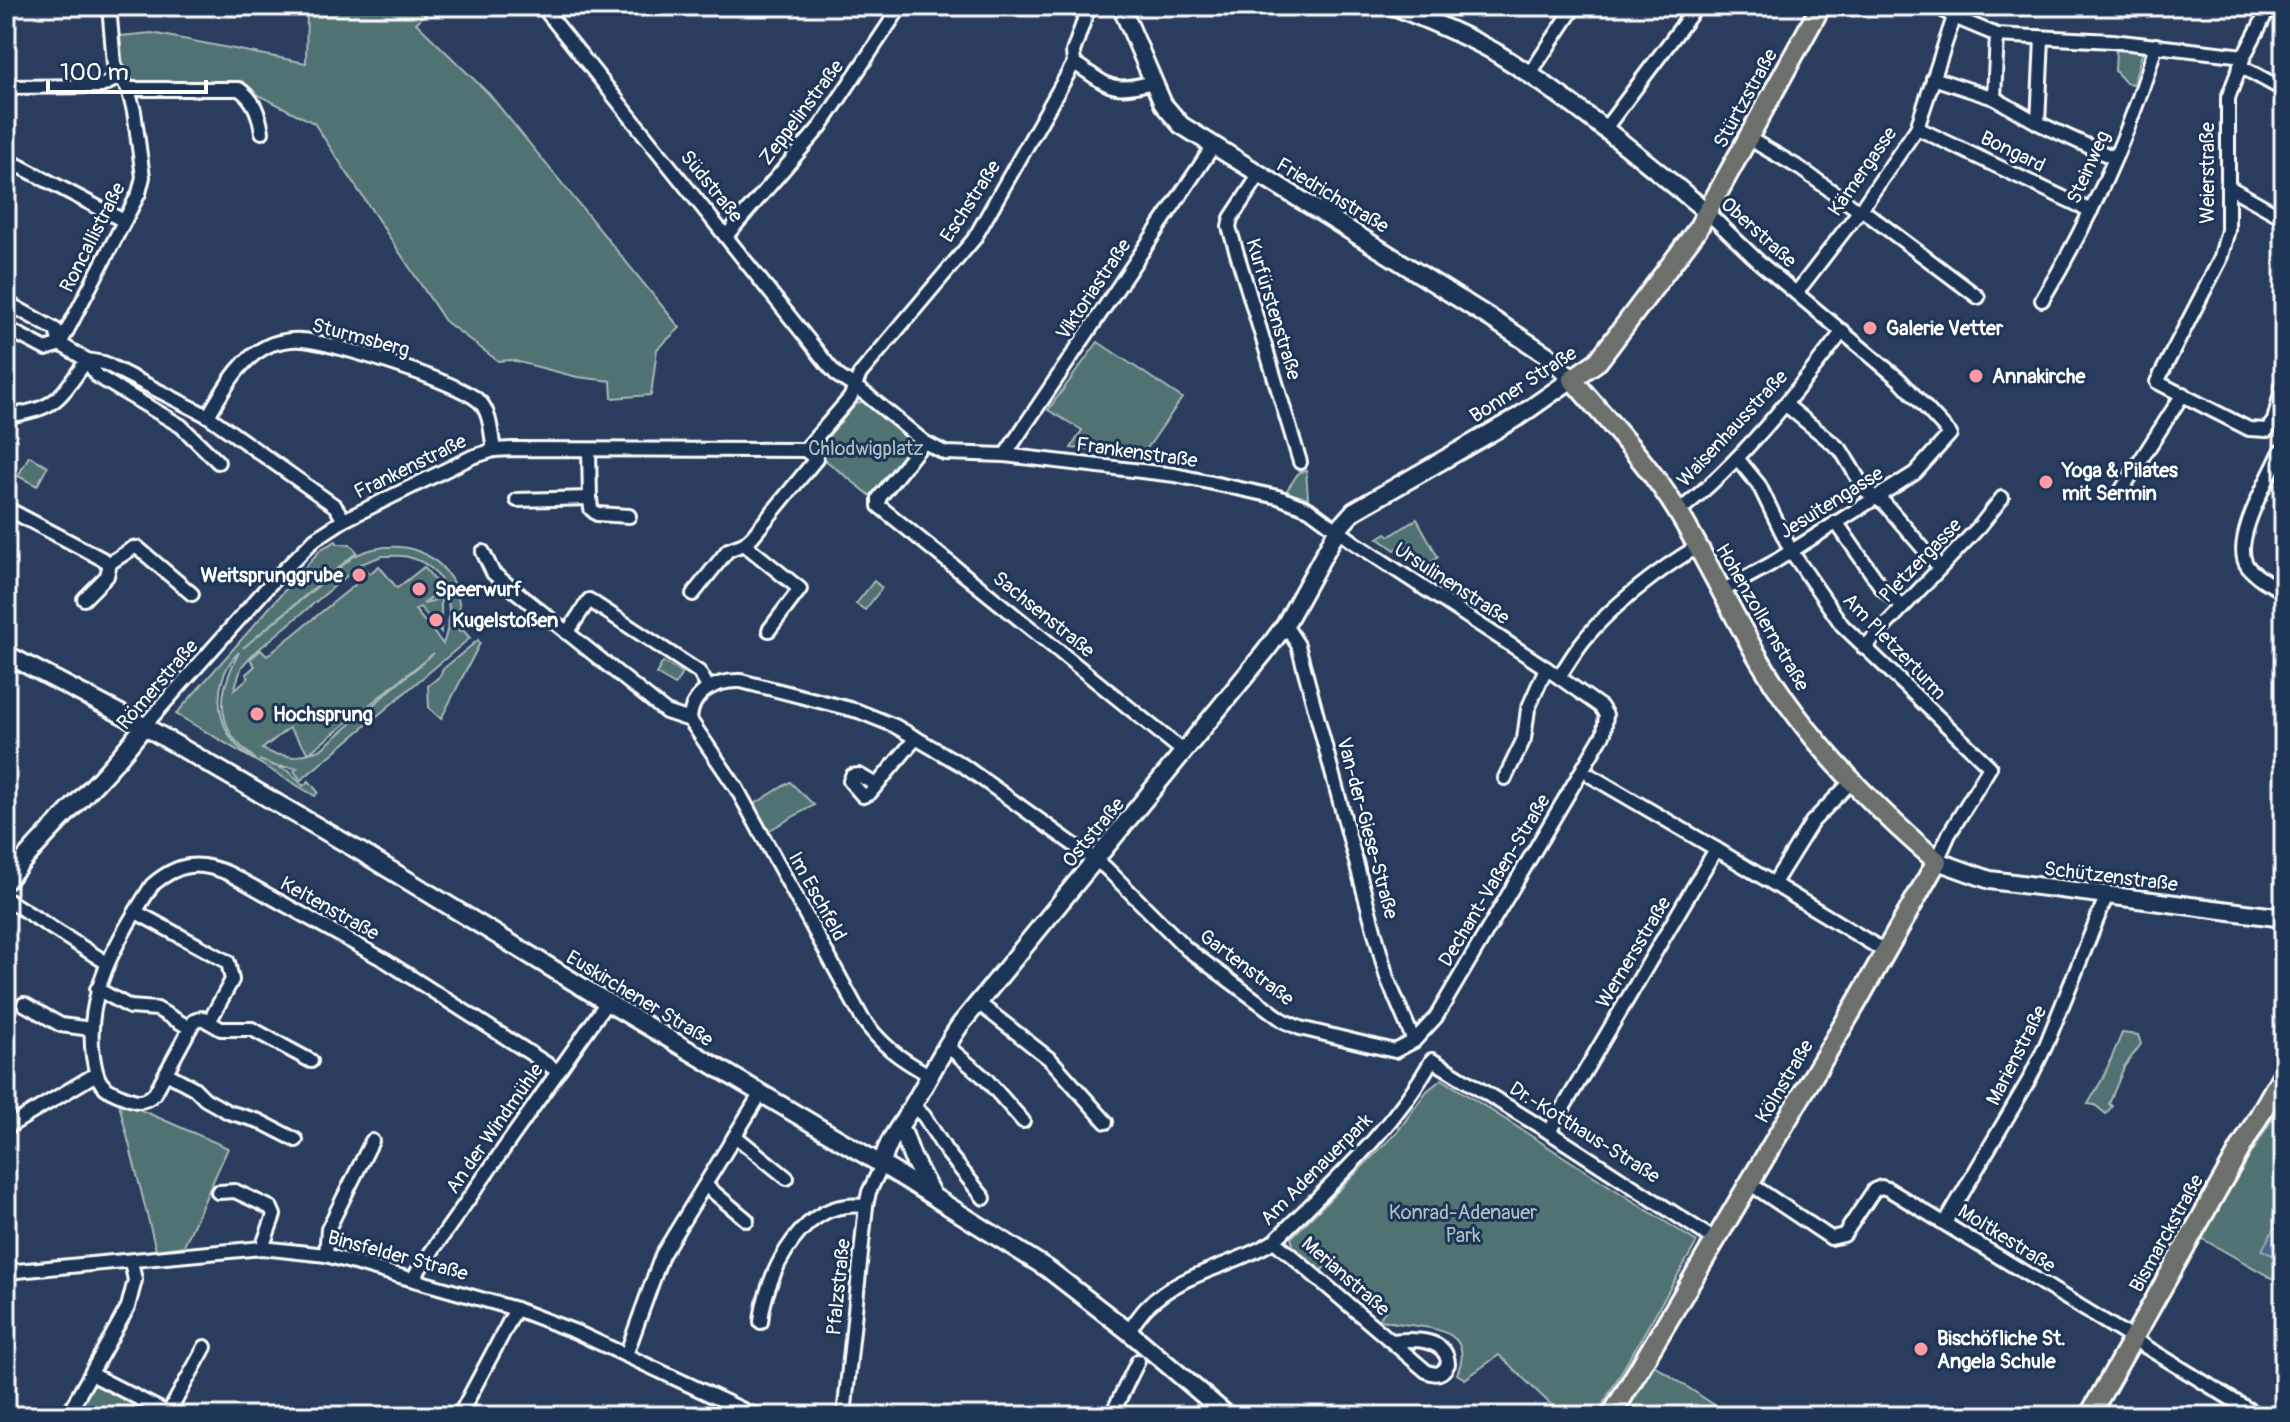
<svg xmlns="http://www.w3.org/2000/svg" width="2290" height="1422" font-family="Pangolin,sans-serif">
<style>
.green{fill:#517272;stroke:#a8b8b8;stroke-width:2;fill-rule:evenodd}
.water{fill:#48688e;stroke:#91a4bb;stroke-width:2}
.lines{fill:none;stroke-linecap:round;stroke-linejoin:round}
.street-casing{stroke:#fff;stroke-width:18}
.secondary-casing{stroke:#fff;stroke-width:22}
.primary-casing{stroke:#fff;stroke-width:24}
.street{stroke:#1d3557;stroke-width:12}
.secondary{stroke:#1d3557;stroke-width:16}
.primary{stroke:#6c706d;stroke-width:18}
.poi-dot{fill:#ff9aa2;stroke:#1d3557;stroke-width:3}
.labels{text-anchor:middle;stroke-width:6;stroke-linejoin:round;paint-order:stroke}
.street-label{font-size:20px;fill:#fff;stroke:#1d3557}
.poi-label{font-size:20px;font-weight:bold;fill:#fff;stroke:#1d3557;text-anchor:start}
.park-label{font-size:20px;fill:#b1c0c0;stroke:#1d3557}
</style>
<rect width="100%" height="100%" fill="#2a3d5e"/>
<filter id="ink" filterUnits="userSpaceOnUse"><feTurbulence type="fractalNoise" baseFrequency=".0125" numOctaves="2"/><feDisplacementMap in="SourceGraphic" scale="16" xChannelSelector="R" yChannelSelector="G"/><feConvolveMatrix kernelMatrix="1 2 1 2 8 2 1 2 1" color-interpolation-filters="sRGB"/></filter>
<g filter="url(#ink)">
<g class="green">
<polygon points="307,6 434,6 416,23 489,94 680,328 657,349 651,395 612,398 611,381 577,377 511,360 498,361 445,321 314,123 241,86 136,88 123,64 120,36 152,33 306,63"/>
<polygon points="2116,50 2143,51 2133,84 2126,83 2115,71"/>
<polygon points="1098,342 1182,398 1144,453 1071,448 1082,430 1048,410"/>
<polygon points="864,401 910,438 912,446 871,496 815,452 856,404"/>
<polygon points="29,456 48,466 37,486 18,476"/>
<polygon points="1306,471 1308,498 1285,493 1299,472"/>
<polygon points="1417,519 1438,557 1430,564 1411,555 1403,544 1395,550 1378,538 1386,533 1390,536"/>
<path d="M336,541L338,544H350L357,552L243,648L354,556C413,528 469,566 459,631L463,630L470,638L301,780L294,771L297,768L275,766L259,760L289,771L303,786L309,781L318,792L315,796L176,714L321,549ZM382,556C390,556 400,555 408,557C449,567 456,609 443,644L415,610L420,607L441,632V598L423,604L442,589L424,567L397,588L379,566L369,574L362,565L350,575L356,584L267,656L261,650L250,659L255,666L246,674L248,678L234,690L242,666L252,655L361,564ZM239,652C225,680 214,707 233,737C239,746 249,753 255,759C216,740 207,683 239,652ZM434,653L320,750L294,757L274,754L262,749L289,728L309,753Z"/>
<polygon points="874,581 882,588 865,610 856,604"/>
<polygon points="478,640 480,643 441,719 429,708 428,686 440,676 443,669"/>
<polygon points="663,662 682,673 675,685 656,674"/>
<polygon points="790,782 814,805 768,831 753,805"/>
<polygon points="2122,1033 2138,1035 2141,1044 2124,1067 2109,1104 2112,1106 2106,1114 2095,1105 2088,1104 2103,1078"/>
<path d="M1442,1079L1697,1242L1596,1416H1563L1499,1355L1465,1379L1457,1374C1481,1319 1408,1330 1379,1319L1385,1311L1328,1263L1321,1271L1294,1248L1291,1238L1397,1132L1427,1091Z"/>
<polygon points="2284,1099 2284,1285 2201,1238"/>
<polygon points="118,1100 228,1148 184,1246 156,1250"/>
<polygon points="1654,1365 1731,1416 1624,1416"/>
<polygon points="94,1380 162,1416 74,1416"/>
</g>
<polygon class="water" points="2274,1228 2284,1233 2284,1261 2262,1250"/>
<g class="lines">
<g class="street-casing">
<g id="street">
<path d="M542,6L829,366L838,376L867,395L924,442L945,453L1005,455L1175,475L1278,497L1309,509L1355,543L1546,668L1601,707L1606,715L1604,733L1436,1017L1414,1041L1395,1051L1300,1028L1284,1021L1187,949L1106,868L964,766L895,726L858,711L741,681C716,680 691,692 690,720L737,789L862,1018C882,1046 899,1058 929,1075"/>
<path d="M1089,6L1073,52L1074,63C1110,86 1109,94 1153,82"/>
<polyline points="1937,6 1954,17 1997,35 2112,41 2244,56"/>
<polyline points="2240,66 2284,90"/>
<polyline points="1529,75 1575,6"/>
<polyline points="1933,78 1994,98 2038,123 2114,158"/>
<polyline points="6,87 101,86 120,77"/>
<path d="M128,89H239C254,99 259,114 262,132"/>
<polyline points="1994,98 1997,35"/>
<polyline points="2038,123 2042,39"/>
<polyline points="1917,128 2091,211"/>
<polyline points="1604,130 1697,6"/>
<polyline points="1748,138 1801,169 1854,207 1861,209 1978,297"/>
<polyline points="6,159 124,221"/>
<polyline points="1260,174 1231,218 1229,227 1300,462"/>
<polyline points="2229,187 2284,218"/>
<polyline points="1707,212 1760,263 1901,381 1950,434 1915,473 1771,564 1722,591"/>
<polyline points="726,236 821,126 901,6"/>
<polyline points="1797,292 1861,209 1917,128 1954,17"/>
<path d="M2042,300C2090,220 2130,134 2156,45"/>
<polyline points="6,302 56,330 60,344 87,360 104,363 208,416 335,506 344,520"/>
<polyline points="6,328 46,349 60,344"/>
<polyline points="60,344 139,193 143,177 134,111 128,89 114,64 109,6"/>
<polyline points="87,360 97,376 181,426 218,462"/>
<polyline points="1786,405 1841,450 1865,490 1885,504 1940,568"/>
<path d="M6,416C57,409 58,400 87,360"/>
<path d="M208,416C225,388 240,357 272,344C282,341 292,339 302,340C332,342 463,383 481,403C491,415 491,435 494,450"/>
<polyline points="2267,430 2249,429 2157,382 2220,260 2228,230 2228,98 2244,56 2270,6"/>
<polyline points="2267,430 2274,421 2284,381"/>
<polyline points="924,442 879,498 879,506 1184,752"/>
<polyline points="805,450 850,398 860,374 974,239 1074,63"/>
<path d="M2281,451C2270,477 2229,543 2248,567C2257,578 2272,585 2284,592"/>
<polyline points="1005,455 1214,145"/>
<polyline points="1737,458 1759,485 1791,551 1842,625 1990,767 1949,834 1937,861"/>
<polyline points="2119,494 2183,394"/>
<polyline points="590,498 591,509 597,514 629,516"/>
<polyline points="517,500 590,498 589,450"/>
<polyline points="6,508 110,563 133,548 138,548 192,594"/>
<path d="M1678,512C1742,461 1793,396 1843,331"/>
<polyline points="1836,522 1882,588 1903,607"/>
<polyline points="744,544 800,589 769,630"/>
<polyline points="483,552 493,573 666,712 690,720"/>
<polyline points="693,594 728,550 744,544 752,537 816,459 805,450"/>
<polyline points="84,599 107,576 110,563"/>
<polyline points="1285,625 1298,645 1387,978 1414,1041"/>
<polyline points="567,633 589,600 699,672 708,687"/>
<polyline points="1864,648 1980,526 2002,498"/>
<path d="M1559,677C1567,665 1575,651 1584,640C1610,607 1661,568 1697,547"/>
<polyline points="144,726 272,582 315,539 344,520 472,457 494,450 512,449 805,450"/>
<polyline points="1591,776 1716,849"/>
<polyline points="1505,778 1524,739 1528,709 1546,668"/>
<polyline points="876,785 859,775 852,776 850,781 863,796 870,793 916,738"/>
<polyline points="1774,883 1812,822 1853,780"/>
<polyline points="6,899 107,963"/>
<polyline points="136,912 228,962 232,980 209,1022"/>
<polyline points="97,989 130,1007 157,1009 190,1028"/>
<polyline points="977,1002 1051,1060 1106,1122"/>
<polyline points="24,1004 61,1025 91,1029"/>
<polyline points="946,1045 985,1078 1023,1121"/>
<path d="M311,1061L252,1029H221L202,1018L194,1021L155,1093C142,1106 134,1101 117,1094C98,1087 96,1075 93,1056C84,991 119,938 152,885C178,863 198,860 230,874L386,961L558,1071"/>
<polyline points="166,1073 194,1088 205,1099 228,1112 259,1121 296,1140"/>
<polyline points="913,1106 924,1116 946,1151 984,1198"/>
<polyline points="6,1128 96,1074"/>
<polyline points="1549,1132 1716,849 1886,952"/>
<polyline points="735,1136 787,1178"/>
<polyline points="1749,1183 1831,1238 1844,1235 1874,1190 1881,1187 1888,1189 2259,1416"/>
<polyline points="705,1185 747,1220"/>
<polyline points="218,1192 235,1191 271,1208 274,1215 262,1248"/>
<polyline points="1945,1223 2029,1080 2046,1045 2106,897"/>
<path d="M1274,1241L1426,1371C1436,1376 1443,1374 1448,1364C1447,1337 1411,1339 1391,1341"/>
<polyline points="326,1255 328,1229 372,1141"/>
<polyline points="6,1272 262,1248 326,1255 516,1309 576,1332 756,1416"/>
<polyline points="413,1278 607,1002"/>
<path d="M761,1322C765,1278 797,1211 847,1206C853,1205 860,1206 866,1206"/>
<path d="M1128,1331C1135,1323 1140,1314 1147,1307C1181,1272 1235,1266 1274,1241C1331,1184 1392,1131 1432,1060L1549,1132L1715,1240"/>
<polyline points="626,1355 662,1255 761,1093"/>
<polyline points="91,1374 173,1416"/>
<polyline points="168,1414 205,1347"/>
<polyline points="67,1416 128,1307 135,1280 131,1262"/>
<polyline points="459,1416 516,1309"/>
<polyline points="844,1416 866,1206 869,1192 882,1165"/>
<polyline points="1111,1416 1138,1361"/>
</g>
</g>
<g class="secondary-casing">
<g id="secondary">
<path d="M1394,6C1427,20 1464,34 1495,52C1570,98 1639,156 1707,212"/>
<polyline points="6,654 144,726 361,852 607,1002 899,1175 1048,1269 1128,1331 1228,1416"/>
<polyline points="1937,861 1990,880 2284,918"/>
<path d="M6,881C49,827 103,782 144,726"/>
<polyline points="904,1135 912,1157 932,1195"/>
<path d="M882,1165C887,1139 900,1128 913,1105C929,1078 942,1051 960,1025L1265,652L1285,625L1338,529L1354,511L1518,417L1572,379L1547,355L1495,321L1181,125L1163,104L1121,6"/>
</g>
</g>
<g class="primary-casing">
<g id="primary">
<path d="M1611,1416L1857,1002L1937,861C1887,819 1833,765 1794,712C1748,651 1718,578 1678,512C1649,464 1608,422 1572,379L1598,361L1697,230L1821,6"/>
<polyline points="2089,1416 2284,1072"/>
</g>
</g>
<use href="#street" class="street"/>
<use href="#secondary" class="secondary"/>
<use href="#primary" class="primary"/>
</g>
</g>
<g class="poi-dot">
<circle cx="1870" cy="328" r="8"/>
<circle cx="1976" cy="376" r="8"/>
<circle cx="2046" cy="482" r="8"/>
<circle cx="359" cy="575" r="8"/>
<circle cx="419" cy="589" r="8"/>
<circle cx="436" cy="620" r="8"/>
<circle cx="257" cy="714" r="8"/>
<circle cx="1921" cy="1349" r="8"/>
</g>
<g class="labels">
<g class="street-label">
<text transform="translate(1745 98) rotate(-61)" y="7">Stürtzstraße</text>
<text transform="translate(801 112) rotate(-53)" y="7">Zeppelinstraße</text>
<text transform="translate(2013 151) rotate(26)" y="7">Bongard</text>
<text transform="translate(2088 167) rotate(-66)" y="7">Steinweg</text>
<text transform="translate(1862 171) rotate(-55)" y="7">Kämergasse</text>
<text transform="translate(2207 173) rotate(-90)" y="7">Weierstraße</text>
<text transform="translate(712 186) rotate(51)" y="7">Südstraße</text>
<text transform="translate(1333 195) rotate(31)" y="7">Friedrichstraße</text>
<text transform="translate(970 201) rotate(-57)" y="7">Eschstraße</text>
<text transform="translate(1759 232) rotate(42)" y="7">Oberstraße</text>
<text transform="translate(92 237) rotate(-63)" y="7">Roncallistraße</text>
<text transform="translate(1093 289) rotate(-56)" y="7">Viktoriastraße</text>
<text transform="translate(1274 309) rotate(73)" y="7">Kurfürstenstraße</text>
<text transform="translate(361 337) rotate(15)" y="7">Sturmsberg</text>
<text transform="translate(1523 384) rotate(-33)" y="7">Bonner Straße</text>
<text transform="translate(1732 428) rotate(-47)" y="7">Waisenhausstraße</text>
<text transform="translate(1137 452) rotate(8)" y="7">Frankenstraße</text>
<text transform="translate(410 466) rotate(-26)" y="7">Frankenstraße</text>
<text transform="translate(1831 502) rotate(-32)" y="7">Jesuitengasse</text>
<text transform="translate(1920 560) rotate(-46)" y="7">Pletzergasse</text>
<text transform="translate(1452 583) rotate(33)" y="7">Ursulinenstraße</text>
<text transform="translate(1044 614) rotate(39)" y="7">Sachsenstraße</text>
<text transform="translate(1763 617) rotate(60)" y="7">Hohenzollernstraße</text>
<text transform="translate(1895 646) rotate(46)" y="7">Am Pletzerturm</text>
<text transform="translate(157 684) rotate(-49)" y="7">Römerstraße</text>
<text transform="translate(1368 828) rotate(75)" y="7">Van-der-Giese-Straße</text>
<text transform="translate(1093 832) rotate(-50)" y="7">Oststraße</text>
<text transform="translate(2111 876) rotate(7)" y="7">Schützenstraße</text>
<text transform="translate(1494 880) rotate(-59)" y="7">Dechant-Vaßen-Straße</text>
<text transform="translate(818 896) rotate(61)" y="7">Im Eschfeld</text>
<text transform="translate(330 908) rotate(29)" y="7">Keltenstraße</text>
<text transform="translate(1633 952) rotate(-59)" y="7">Wernersstraße</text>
<text transform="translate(1247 967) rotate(37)" y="7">Gartenstraße</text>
<text transform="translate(640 998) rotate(31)" y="7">Euskirchener Straße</text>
<text transform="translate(2016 1055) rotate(-63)" y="7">Marienstraße</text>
<text transform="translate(1784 1081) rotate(-59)" y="7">Kölnstraße</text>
<text transform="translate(494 1128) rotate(-55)" y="7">An der Windmühle</text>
<text transform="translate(1585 1132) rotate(32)" y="7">Dr.-Kotthaus-Straße</text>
<text transform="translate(1316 1169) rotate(-45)" y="7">Am Adenauerpark</text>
<text transform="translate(2166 1233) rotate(-61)" y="7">Bismarckstraße</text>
<text transform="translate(2007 1238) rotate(32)" y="7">Moltkestraße</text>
<text transform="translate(398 1255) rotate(15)" y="7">Binsfelder Straße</text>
<text transform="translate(1346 1276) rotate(41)" y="7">Merianstraße</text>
<text transform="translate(838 1287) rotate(-84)" y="7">Pfalzstraße</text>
</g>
<g class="poi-label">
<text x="1886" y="335">Galerie Vetter</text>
<text x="1992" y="383">Annakirche</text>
<text x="2062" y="477">Yoga &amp; Pilates<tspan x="2062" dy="23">mit Sermin</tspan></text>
<text x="343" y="582" text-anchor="end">Weitsprunggrube</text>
<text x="435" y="596">Speerwurf</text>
<text x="452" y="627">Kugelstoßen</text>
<text x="273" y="721">Hochsprung</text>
<text x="1937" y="1345">Bischöfliche St.<tspan x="1937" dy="23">Angela Schule</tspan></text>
</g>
<g class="park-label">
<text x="866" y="455">Chlodwigplatz</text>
<text x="1463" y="1219">Konrad-Adenauer<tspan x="1463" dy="23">Park</tspan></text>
</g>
</g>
<rect width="2290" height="1422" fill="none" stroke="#1d3557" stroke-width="32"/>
<rect x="16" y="16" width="2258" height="1390" fill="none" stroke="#fff" stroke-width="3" filter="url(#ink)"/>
<path d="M48 80v12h158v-12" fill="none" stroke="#ffffff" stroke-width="4"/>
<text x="60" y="80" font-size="24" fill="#ffffff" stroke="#1d3557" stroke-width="6" paint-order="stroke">100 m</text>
</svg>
